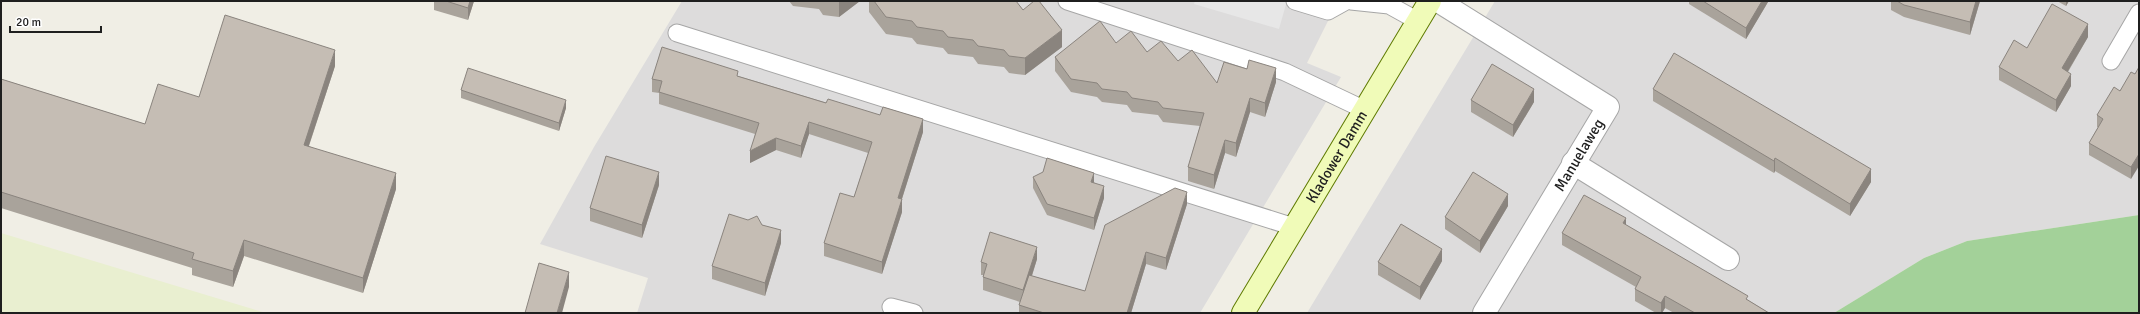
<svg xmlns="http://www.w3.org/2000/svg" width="2140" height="314" font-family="Signika,sans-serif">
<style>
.residential{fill:#dddcdc}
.farmland{fill:#e9efd0}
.forest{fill:#a3d199}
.parking{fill:#e7e7e7}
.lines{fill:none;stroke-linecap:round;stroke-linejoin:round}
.lane-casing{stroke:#a6a6a6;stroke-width:19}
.street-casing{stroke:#a6a6a6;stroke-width:24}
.secondary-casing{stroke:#5f7b02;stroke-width:24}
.lane{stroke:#fff;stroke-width:17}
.street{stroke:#fff;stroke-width:22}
.secondary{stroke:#f0fbb8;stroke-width:22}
.wall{fill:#a9a39b}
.shaded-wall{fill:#8a847e}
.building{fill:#c5bdb4;stroke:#8a847e}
.labels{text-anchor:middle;stroke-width:4;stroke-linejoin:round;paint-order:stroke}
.street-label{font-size:15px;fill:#1f1f1f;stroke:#fff}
</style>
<rect width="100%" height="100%" fill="#f0eee5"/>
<g class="residential">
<polygon points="682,1 1338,1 1307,63 1341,77 1200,313 637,313 648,278 540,244 594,147"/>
<polygon points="1495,1 2139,1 2139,215 1967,241 1924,258 1834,313 1307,313"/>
</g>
<polygon class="farmland" points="1,233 266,313 1,313"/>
<polygon class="forest" points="2139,215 2139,313 1834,313 1924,258 1967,241"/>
<polygon class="parking" points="1195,1 1287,1 1279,29 1194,4"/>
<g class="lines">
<g class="lane-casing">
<g id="lane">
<polyline points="1067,1 1285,72 1365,110"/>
<polyline points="1295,1 1328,11 1346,1"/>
<polyline points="1351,1 1389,5 1418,21"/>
<polyline points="677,33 1294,227"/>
<polyline points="2111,61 2139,13"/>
<polyline points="891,307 914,313"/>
</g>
</g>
<g class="street-casing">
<g id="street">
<polyline points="1438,1 1608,107 1484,313"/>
<polyline points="1573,163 1728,259"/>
</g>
</g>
<g class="secondary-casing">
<g id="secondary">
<path id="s1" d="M1243,313L1430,1"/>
</g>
</g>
<use href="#lane" class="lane"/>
<use href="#street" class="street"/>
<use href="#secondary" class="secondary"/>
</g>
<g class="wall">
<polygon points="434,1 474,1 468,20 434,10"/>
<polygon points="789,1 860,1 839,17 823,15 819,9 793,6"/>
<polygon points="869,1 1016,1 1023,10 1062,47 1025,75 1009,73 1004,67 978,64 973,57 948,54 943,48 917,44 912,38 886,34 869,12"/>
<polygon points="1689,1 1768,1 1768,2 1746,39 1689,4"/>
<polygon points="1891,1 1980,1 1970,35 1904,17 1891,10"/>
<polygon points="2057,1 2069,1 2066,6"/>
<polygon points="2088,37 2068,72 2071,86 2056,112 1999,80 1999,67 2027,48"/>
<polygon points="1116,43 1178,61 1217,83 1276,82 1265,117 1250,112 1236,157 1225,153 1214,189 1188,181 1188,167 1200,126 1163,122 1158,115 1132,112 1127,105 1102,102 1097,97 1071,92 1055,71 1055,57"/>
<polygon points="335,66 309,146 396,189 363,293 244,256 233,287 192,275 192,268 1,208 1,79 145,124 199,97"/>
<polygon points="2135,74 2131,179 2089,155 2089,143 2098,127 2097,127 2097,115"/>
<polygon points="738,76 923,132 902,199 902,212 882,274 824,256 824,243 854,197 868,153 809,134 801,158 776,150 750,163 755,134 659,104 659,93 652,92 652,79"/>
<polygon points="1653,89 1871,182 1850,216 1775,171 1774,173 1653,101"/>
<polygon points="461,90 566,108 559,131 461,98"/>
<polygon points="1471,100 1534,102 1513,137 1471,112"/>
<polygon points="1033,177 1094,182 1104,198 1094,230 1047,215 1033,188"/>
<polygon points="659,185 642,238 590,221 590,208"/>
<polygon points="1187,204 1166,270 1146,264 1131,313 1019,313 1019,305 1020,302 983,290 983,277 984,275 981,275 981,262 1037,259 1032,276 1085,291"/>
<polygon points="1508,206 1480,253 1445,229 1445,217"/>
<polygon points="762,225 781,243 765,296 712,279 712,266"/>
<polygon points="1626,225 1748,300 1769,313 1674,313 1665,308 1662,313 1656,313 1635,301 1635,289 1636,287 1562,245 1562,233"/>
<polygon points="1442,261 1420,300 1378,275 1378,262"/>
</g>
<g class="shaded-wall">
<polygon points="470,1 474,1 468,20 468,8"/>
<polygon points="839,1 860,1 839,17"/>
<polygon points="1762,1 1768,1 1768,2 1746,39 1746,28"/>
<polygon points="1976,1 1980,1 1970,35 1970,22"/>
<polygon points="2066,1 2069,1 2066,6"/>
<polygon points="2088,24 2088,37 2062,81 2062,68"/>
<polygon points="1062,30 1062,47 1025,75 1025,58"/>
<polygon points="335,50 335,66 304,160 304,145"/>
<polygon points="1276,68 1276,82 1265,117 1265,103"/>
<polygon points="2071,74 2071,86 2056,112 2056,100"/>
<polygon points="1534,89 1534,102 1513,137 1513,125"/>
<polygon points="1250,98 1250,112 1236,157 1236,143"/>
<polygon points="566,100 566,108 559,131 559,123"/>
<polygon points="923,119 923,132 898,211 898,198"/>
<polygon points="809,122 809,134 801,158 801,146"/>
<polygon points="776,138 776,150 750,163 750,151"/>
<polygon points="1225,140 1225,153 1214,189 1214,175"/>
<polygon points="2139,154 2139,166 2131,179 2131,167"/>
<polygon points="1775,158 1775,171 1774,173 1774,161"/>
<polygon points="1871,169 1871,182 1850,216 1850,204"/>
<polygon points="659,172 659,185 642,238 642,225"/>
<polygon points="396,173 396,189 363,293 363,278"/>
<polygon points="1094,173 1094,185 1091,182"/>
<polygon points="1104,186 1104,198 1094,230 1094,218"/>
<polygon points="1187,192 1187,204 1166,270 1166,258"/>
<polygon points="1508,194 1508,206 1480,253 1480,241"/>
<polygon points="902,199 902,212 882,274 882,262"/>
<polygon points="1626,218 1626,230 1623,223"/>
<polygon points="781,230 781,243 765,296 765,283"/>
<polygon points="244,240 244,256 233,287 233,271"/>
<polygon points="1037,247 1037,259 1023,303 1023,290"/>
<polygon points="1442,249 1442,261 1420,300 1420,287"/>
<polygon points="1146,252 1146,264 1131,313 1127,313"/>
<polygon points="569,272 569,287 562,313 557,313"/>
<polygon points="1665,296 1665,308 1662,313 1661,313 1661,303"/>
</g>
<g class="building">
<polygon points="446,1 470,1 468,8"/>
<polygon points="874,1 1016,1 1023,10 1034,1 1039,1 1062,30 1025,58 1009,56 1004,50 978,46 973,40 948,37 943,31 917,27 912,21 886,17"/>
<polygon points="1703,1 1762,1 1746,28"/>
<polygon points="1897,1 1976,1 1970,22 1904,5"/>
<polygon points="2052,4 2088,24 2062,68 2071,74 2056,100 1999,67 2014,40 2027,48"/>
<polygon points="225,15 335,50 304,145 396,173 363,278 244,240 233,271 192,259 194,253 1,192 1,79 145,124 158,84 199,97"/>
<polygon points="1100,21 1116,43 1131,31 1147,52 1161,41 1178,61 1192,50 1217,83 1224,62 1247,69 1249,60 1276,68 1265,103 1250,98 1236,143 1225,140 1214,175 1188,167 1204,113 1163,108 1158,102 1132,98 1127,92 1102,89 1097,83 1071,79 1055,57"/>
<polygon points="662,47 738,71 737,76 826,103 828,99 880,115 883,107 923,119 898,198 902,199 882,262 824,243 840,193 854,197 872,142 809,122 801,146 776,138 750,151 759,123 659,92 662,81 652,79"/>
<polygon points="1674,53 1871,169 1850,204 1775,158 1774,161 1653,89"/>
<polygon points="1492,64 1534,89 1513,125 1471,100"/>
<polygon points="2139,67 2139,154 2131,167 2089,143 2103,119 2097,115 2114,87 2120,91 2131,72 2135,74"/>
<polygon points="468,68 566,100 559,123 461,90"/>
<polygon points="606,156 659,172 642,225 590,208"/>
<polygon points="1047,158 1094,173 1091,182 1104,186 1094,218 1047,204 1033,177 1043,172"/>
<polygon points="1473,172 1508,194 1480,241 1445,217"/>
<polygon points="1175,188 1187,192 1166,258 1146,252 1127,313 1044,313 1019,305 1029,275 1085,291 1105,225"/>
<polygon points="1584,195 1626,218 1623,223 1748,296 1746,299 1769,313 1695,313 1665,296 1661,303 1635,289 1641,277 1562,233"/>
<polygon points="729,214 748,220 757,216 762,225 781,230 765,283 712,266"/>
<polygon points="1401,224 1442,249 1420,287 1378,262"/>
<polygon points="990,232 1037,247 1023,290 983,277 987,264 981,262"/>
<polygon points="539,263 569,272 557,313 525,313"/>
</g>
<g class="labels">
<g class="street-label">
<text transform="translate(1579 155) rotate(-59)" y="5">Manuelaweg</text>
<text dy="5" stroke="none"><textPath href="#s1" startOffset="182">Kladower Damm</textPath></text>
</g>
</g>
<rect width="2140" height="314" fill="none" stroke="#1f1f1f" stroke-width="4"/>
<path d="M10 26v6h91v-6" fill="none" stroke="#1f1f1f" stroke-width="2"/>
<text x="16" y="26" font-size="12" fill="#1f1f1f" stroke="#ffffff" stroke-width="3" paint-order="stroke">20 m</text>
</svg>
